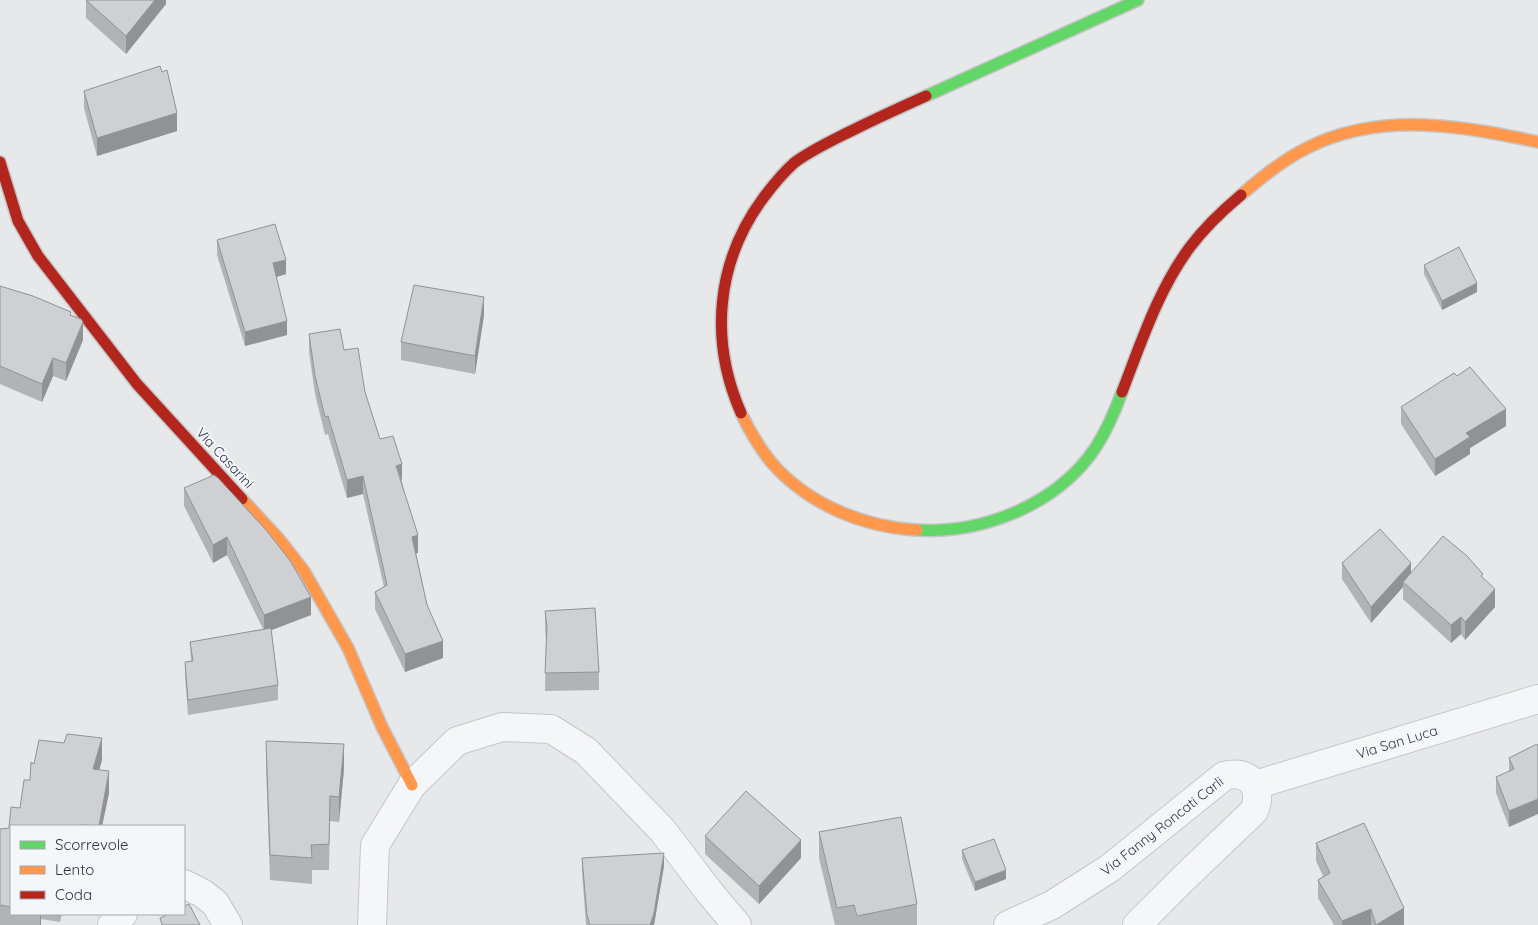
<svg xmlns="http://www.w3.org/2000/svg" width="1538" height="925" font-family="Quicksand,sans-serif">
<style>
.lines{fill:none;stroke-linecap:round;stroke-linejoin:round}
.street-casing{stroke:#c4c6c8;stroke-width:30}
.fast-casing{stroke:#c4c6c8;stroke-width:14}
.slow-casing{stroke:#c4c6c8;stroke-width:14}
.jam-casing{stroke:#c4c6c8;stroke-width:14}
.street{stroke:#f5f6f7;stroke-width:28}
.fast{stroke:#63d668;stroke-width:11}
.slow{stroke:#ff974d;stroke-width:11}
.jam{stroke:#b3261e;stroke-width:11}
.wall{fill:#b1b3b5}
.shaded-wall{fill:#909294}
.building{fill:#ced0d3;stroke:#909294}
.labels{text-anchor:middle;stroke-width:4;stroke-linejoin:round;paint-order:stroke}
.street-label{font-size:14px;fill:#2b3445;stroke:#f4f6f9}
</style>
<rect width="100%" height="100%" fill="#e6e8ea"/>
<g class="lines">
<g class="street-casing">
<g id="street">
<polyline points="1255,785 1538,699"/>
<polyline points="184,884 202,893 215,903 228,925"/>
<polyline points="112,925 123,914"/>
<polyline points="372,925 375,845 412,785 457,741 502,727 551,729 586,751 663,831 710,893 737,925"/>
<path d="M1008,925L1052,905L1110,868L1224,776C1249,769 1264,787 1254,811L1183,879L1137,925"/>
</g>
</g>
<g class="fast-casing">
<g id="fast">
<polyline points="926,96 1138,0"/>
<path d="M917,530C984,534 1058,504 1096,447C1107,430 1115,411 1122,392"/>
</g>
</g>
<g class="slow-casing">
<g id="slow">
<path d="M1241,195C1262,177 1284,159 1309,147C1382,111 1463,126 1538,142"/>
<path d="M741,413C749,430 759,447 771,462C807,504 863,527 917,530"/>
<polyline points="242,499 279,539 304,571 348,648 382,727 412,785"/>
</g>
</g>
<g class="jam-casing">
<g id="jam">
<polyline points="0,162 18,221 38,256 137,384 242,499"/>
<path d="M1122,392C1141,343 1158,290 1190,247C1205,227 1222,211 1241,195"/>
<path d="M741,413C709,340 716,261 764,197C773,185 783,173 794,163C810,151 829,142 847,133C873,120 899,108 926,96"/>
</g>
</g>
<use href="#street" class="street"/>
<use href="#fast" class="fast"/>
<use href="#slow" class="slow"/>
<use href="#jam" class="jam"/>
</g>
<g class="wall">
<polygon points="86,0 166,0 166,4 126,54 86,18"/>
<polygon points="84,91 177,131 97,156 84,108"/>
<polygon points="217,240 286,274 276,277 287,335 245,346 217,255"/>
<polygon points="1424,265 1477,292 1442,310 1424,274"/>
<polygon points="0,286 71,316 83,340 66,381 53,376 42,402 0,384"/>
<polygon points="484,315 475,374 401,360 401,342"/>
<polygon points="309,334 344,350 365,392 380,439 402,482 418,553 416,553 427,605 443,658 405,672 375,609 375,592 384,587 363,494 347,498 328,434 325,435 315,394 309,352"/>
<polygon points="1401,407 1506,426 1470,448 1470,454 1435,476 1401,424"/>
<polygon points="184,488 311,615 271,630 278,685 278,700 188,715 185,677 185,662 191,661 190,642 263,629 227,555 213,563 184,506"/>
<polygon points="1342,563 1411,573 1483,578 1495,607 1465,640 1461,634 1451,643 1403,599 1403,587 1371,623 1342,579"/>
<polygon points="545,611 599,672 599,690 545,691 546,642 545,628"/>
<polygon points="266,741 344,769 339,822 330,821 329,870 312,870 312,884 270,880 266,766"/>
<polygon points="1537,744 1509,827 1496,793 1496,777 1509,772 1509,758"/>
<polygon points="102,760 99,770 109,793 102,826 11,826 11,914 62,914 60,922 41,919 41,925 0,925 0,829 9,828 20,808 30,780 34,764"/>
<polygon points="819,832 917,904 917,925 835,925 819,858"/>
<polygon points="705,836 801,858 759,904 705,854"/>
<polygon points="1316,843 1404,925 1334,925 1318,898 1318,880 1323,876 1316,861"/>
<polygon points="962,850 1006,879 975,891 962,859"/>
<polygon points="582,858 664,866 654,925 586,925 582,871"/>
</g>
<g class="shaded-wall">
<polygon points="155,0 166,0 166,4 126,54 126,36"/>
<polygon points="177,113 177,131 97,156 97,138"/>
<polygon points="286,260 286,274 273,278 273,263"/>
<polygon points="1477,283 1477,292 1442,310 1442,301"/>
<polygon points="484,297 484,315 475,374 475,356"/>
<polygon points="287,321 287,335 245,346 245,332"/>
<polygon points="83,322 83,340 66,381 66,363"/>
<polygon points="53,358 53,376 42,402 42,384"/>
<polygon points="1506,409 1506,426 1470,448 1470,454 1435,476 1435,459 1466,433"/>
<polygon points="402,464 402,482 396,466"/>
<polygon points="363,476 363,494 347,498 347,480"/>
<polygon points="418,535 418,553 412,554 412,537"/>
<polygon points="227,537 227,555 213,563 213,545"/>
<polygon points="1411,563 1411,579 1403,582 1403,587 1371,623 1371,607"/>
<polygon points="1495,589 1495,607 1465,640 1465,622"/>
<polygon points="311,597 311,615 264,633 264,615"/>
<polygon points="1461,617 1461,634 1451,643 1451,625"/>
<polygon points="443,641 443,658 405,672 405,654"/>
<polygon points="102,738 102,760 93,791 93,769"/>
<polygon points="344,744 344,769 339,822 339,797"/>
<polygon points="109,771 109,793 102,826 99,826"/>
<polygon points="1538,799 1538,814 1509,827 1509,811"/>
<polygon points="801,840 801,858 759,904 759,886"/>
<polygon points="664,853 664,866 654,925 650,925"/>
<polygon points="1006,870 1006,879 975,891 975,882"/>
<polygon points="1404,908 1404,925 1376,925"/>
<polygon points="1371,909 1371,925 1342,925 1342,921"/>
<rect x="40" y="914" width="1" height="11"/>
</g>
<g class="building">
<polygon points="86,0 155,0 126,36"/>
<polygon points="160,66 162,72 167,70 177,113 97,138 84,91"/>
<polygon points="275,224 286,260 273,263 287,321 245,332 217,240"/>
<polygon points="1459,247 1477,283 1442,301 1424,265"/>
<polygon points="414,285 484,297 475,356 401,342"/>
<polygon points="0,286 33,296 71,312 70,315 81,319 83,322 66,363 53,358 42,384 0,366"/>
<polygon points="340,329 344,350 358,348 365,392 380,439 393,436 402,464 396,466 418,535 412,537 427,605 443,641 405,654 375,592 387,585 363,476 347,480 328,416 325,417 315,376 309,334"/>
<polygon points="1470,367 1506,409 1466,433 1470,437 1435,459 1401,407 1454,373 1457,376"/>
<polygon points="214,475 218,478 267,531 291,562 311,597 264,615 227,537 213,545 184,488"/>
<polygon points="1380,529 1411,563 1371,607 1342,563"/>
<polygon points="1443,536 1467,556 1483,574 1481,576 1495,589 1465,622 1461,617 1451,625 1403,582"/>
<polygon points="595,608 599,672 545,673 547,627 545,611"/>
<polygon points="271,628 278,685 188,700 185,662 193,661 190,642"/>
<polygon points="67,734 102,738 93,769 109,771 99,826 80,825 80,826 11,826 11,907 0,905 0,829 9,828 11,807 20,808 24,780 30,780 31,762 34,764 39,740 64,743"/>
<polygon points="266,741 344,744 339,797 330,796 329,844 311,845 312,858 270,855"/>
<polygon points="1537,744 1538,746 1538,799 1509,811 1496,777 1514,769 1509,758"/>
<polygon points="746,791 801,840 759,886 705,836"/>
<polygon points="901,817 917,904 857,916 854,905 837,908 819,832"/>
<polygon points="1364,823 1404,908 1376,925 1371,909 1342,921 1318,880 1330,873 1316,843"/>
<polygon points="994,839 1006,870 975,882 962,850"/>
<polygon points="664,853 654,913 650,925 590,925 587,915 582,858"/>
<polygon points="189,904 200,925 162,925 160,918 169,914 184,914 184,906"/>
</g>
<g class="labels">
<g class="street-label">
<text transform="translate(225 458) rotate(47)" y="5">Via Casarini</text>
<text transform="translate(1397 742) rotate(-17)" y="5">Via San Luca</text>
<text transform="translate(1162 826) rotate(-38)" y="5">Via Fanny Roncati Carli</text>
</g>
</g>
<rect x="10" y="825" width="175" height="90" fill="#f4f6f9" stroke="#a4a8b1"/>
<rect x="20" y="841" width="25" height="8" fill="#63d668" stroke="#a4a8b1"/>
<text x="55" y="850" font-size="15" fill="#2b3445">Scorrevole</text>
<rect x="20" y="866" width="25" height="8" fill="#ff974d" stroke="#a4a8b1"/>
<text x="55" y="875" font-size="15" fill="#2b3445">Lento</text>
<rect x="20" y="891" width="25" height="8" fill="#b3261e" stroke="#a4a8b1"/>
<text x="55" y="900" font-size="15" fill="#2b3445">Coda</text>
</svg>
